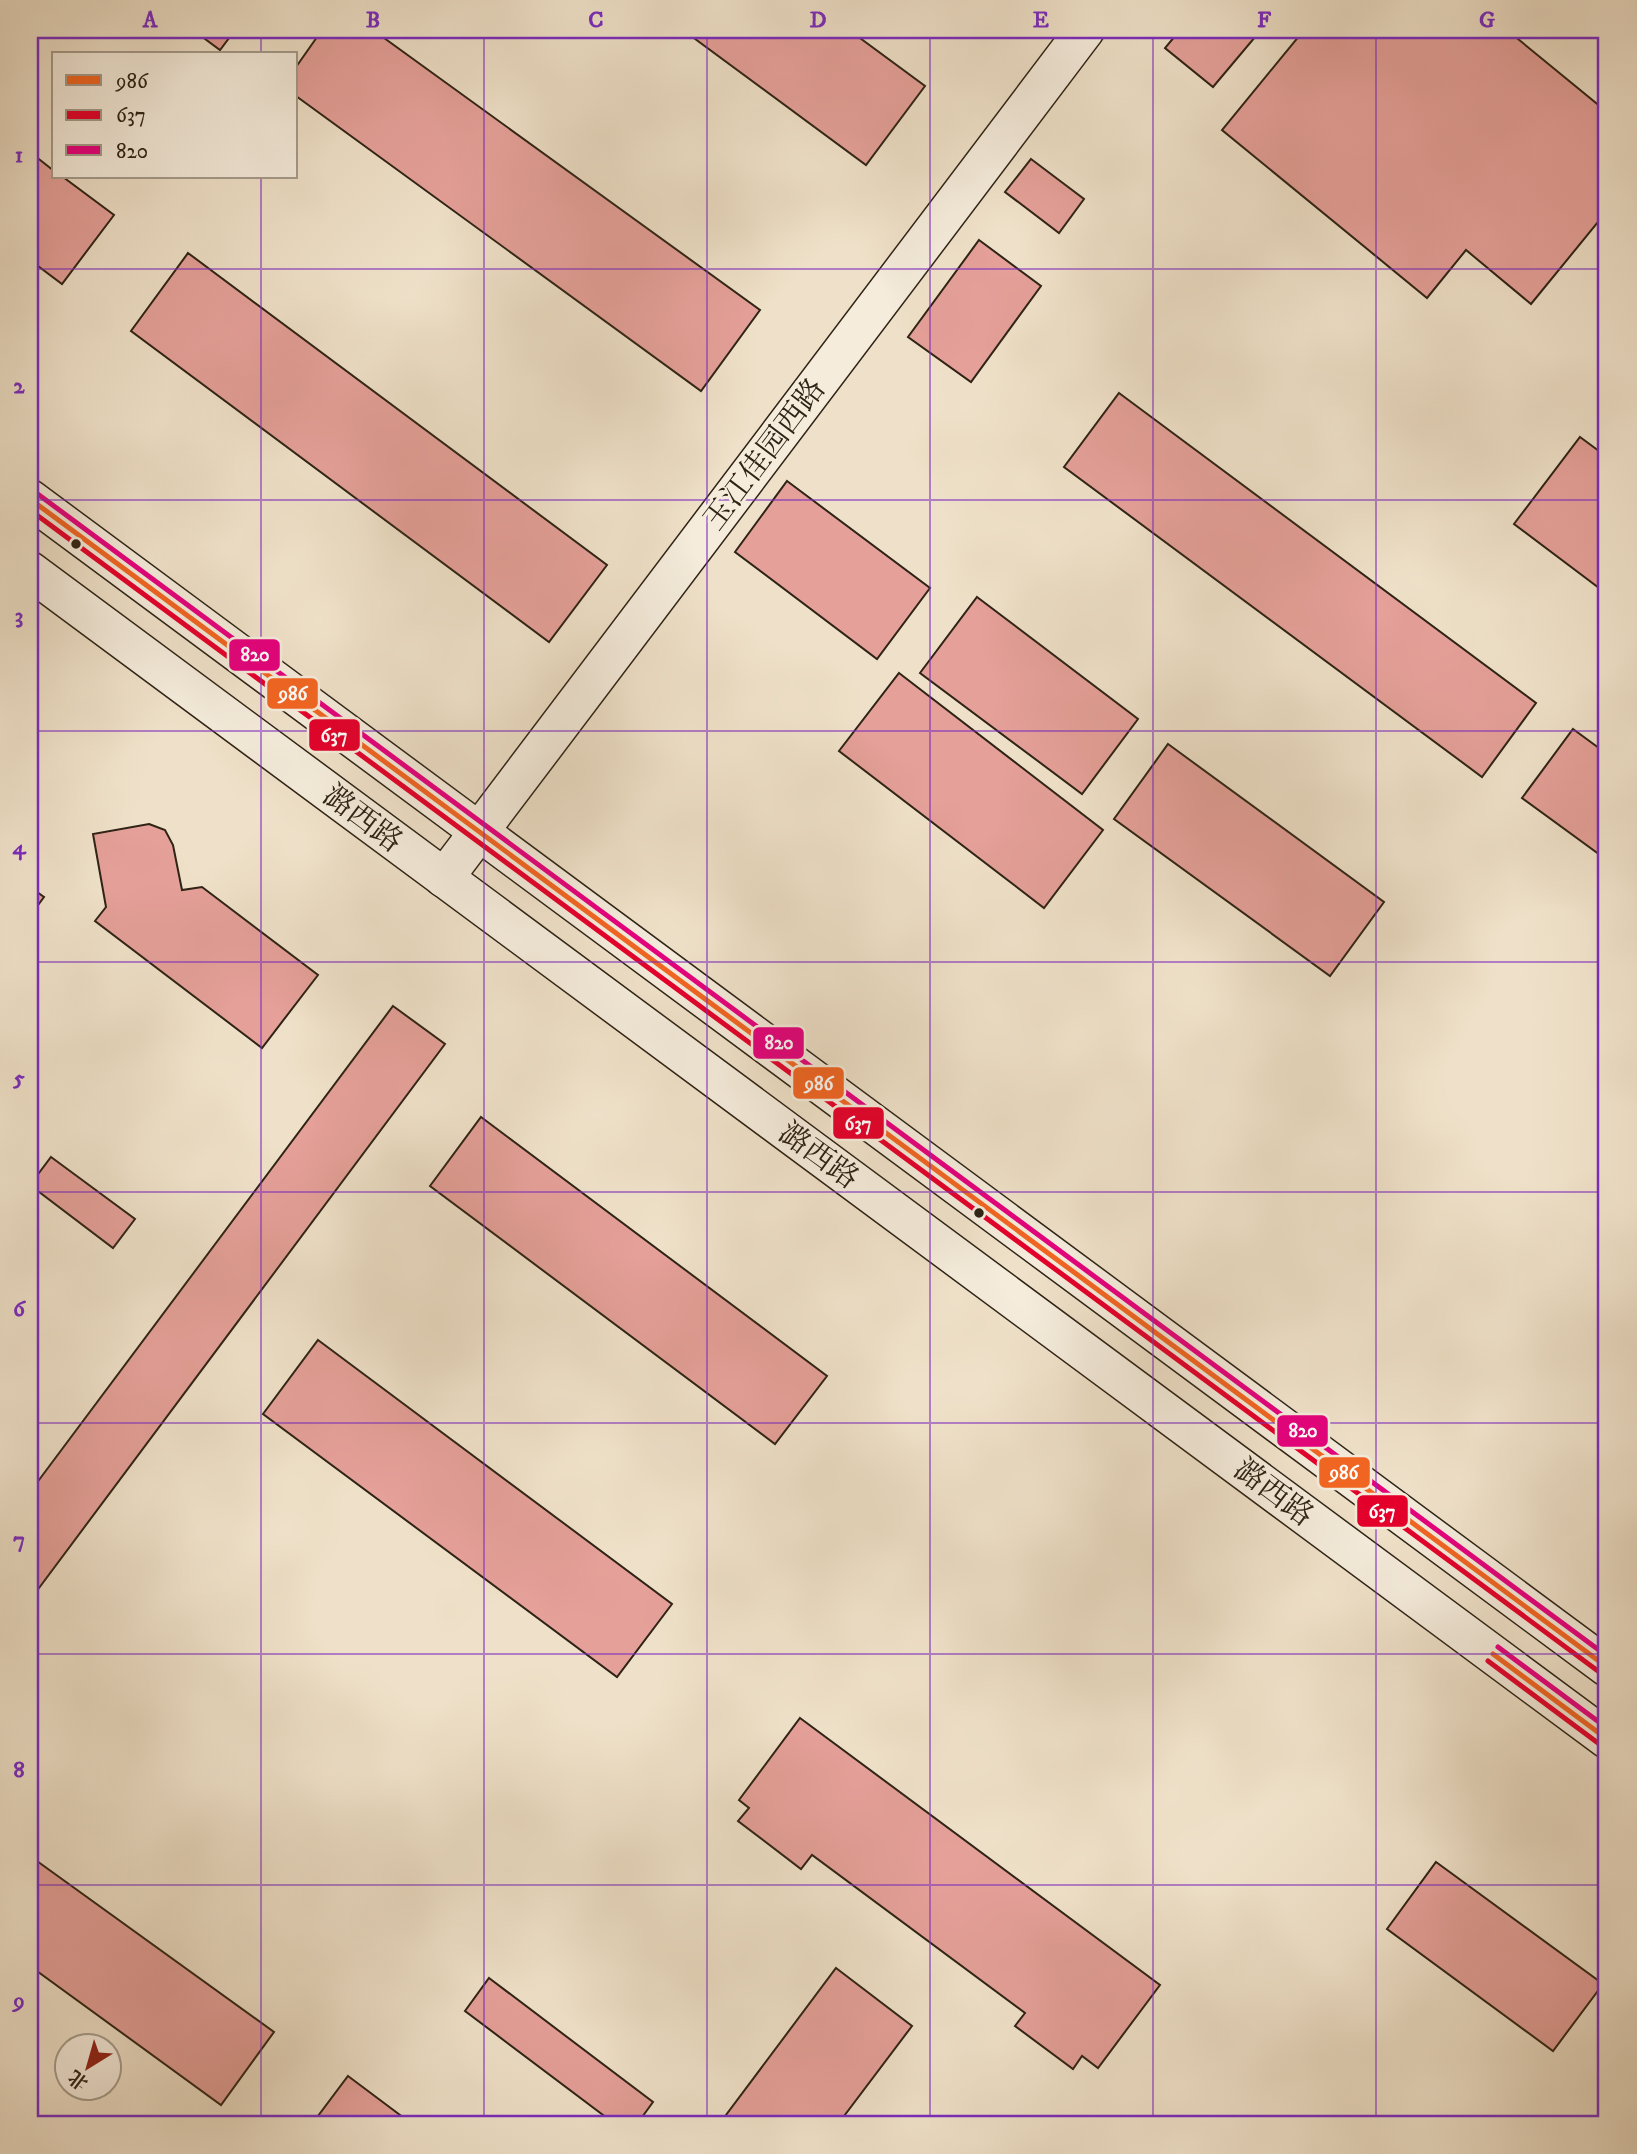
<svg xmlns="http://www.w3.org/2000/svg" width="1637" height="2154" font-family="'IM FELL DW Pica','Noto Serif SC',serif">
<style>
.building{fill:#e5a099;stroke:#2e2315;stroke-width:2}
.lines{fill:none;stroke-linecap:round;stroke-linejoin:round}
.secondary-casing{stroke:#2e2315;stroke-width:41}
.secondary{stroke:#f5ecdc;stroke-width:38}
.bus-1-casing{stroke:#f5ecdc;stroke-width:10}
.bus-2-casing{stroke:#f5ecdc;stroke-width:10}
.bus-3-casing{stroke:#f5ecdc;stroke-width:10}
.bus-1{stroke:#f26522;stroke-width:5}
.bus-2{stroke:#e4002b;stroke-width:5}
.bus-3{stroke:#e5007d;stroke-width:5}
.grid{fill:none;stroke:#7b2cbf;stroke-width:2;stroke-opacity:0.55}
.bus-dot{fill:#2e2315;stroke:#f5ecdc;stroke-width:2.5}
.labels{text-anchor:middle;stroke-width:6;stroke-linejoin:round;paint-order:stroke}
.street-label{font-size:30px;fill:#2e2315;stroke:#f5ecdc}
.line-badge{stroke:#f5ecdc;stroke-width:2.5}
.badge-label{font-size:19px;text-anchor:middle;font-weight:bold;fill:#fff}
.neatline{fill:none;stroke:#7b2cbf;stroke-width:2.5}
.grid-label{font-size:23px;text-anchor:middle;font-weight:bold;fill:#7b2cbf}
</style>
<rect width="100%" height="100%" fill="#efe1c9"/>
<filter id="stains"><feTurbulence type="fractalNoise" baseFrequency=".00286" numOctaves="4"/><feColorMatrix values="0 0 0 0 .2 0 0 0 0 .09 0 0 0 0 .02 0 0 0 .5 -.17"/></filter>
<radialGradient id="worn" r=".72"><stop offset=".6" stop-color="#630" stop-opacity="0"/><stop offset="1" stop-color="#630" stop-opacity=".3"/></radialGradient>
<g class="building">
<polygon points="193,30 235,30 220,50"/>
<polygon points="322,30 373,30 760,310 701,391 296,96 296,67"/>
<polygon points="683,30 849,30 925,86 866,165"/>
<polygon points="1180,30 1261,30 1213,87 1165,48"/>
<polygon points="1304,30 1507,30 1607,112 1607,211 1531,304 1466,250 1427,298 1222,130"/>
<polygon points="30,152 54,171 54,177 63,177 114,215 62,284 30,260"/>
<polygon points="1031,159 1084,199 1059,233 1005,192"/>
<polygon points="979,240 1041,286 971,382 908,337"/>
<polygon points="188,253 607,565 549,642 131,331"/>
<polygon points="1119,393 1536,703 1482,777 1064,467"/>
<polygon points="1580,437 1607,457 1607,594 1514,524"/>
<polygon points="787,481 930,588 877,659 735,552"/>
<polygon points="977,597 1138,719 1082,794 920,673"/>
<polygon points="899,673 1103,830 1044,908 839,751"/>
<polygon points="1573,729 1607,754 1607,860 1522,798"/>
<polygon points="1168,744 1384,902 1330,976 1114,819"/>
<polygon points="149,824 165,830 173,845 182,890 202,887 318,975 262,1048 95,921 106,907 93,834"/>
<polygon points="30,887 44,897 30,916"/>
<polygon points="393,1006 445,1044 33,1596 30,1598 30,1492"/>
<polygon points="481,1117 827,1376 775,1444 430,1186"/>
<polygon points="51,1157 135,1219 113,1248 30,1185"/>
<polygon points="318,1340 672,1604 617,1677 263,1414"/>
<polygon points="800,1718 1160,1985 1098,2068 1082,2056 1073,2069 1015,2026 1025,2013 812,1855 801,1869 738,1821 749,1808 739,1800"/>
<polygon points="30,1856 274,2032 221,2105 30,1966"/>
<polygon points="1436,1862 1603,1984 1553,2051 1387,1929"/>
<polygon points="836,1968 912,2026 838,2124 730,2124 723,2119"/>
<polygon points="489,1978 653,2102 637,2124 615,2124 465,2011"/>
<polygon points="348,2076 412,2124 312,2124"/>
</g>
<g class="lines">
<g class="secondary-casing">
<g id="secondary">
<polyline points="30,499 1607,1667"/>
<polyline points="30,571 1607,1739"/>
<polyline points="444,878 1085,30"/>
</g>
</g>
<use href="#secondary" class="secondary"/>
<g class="bus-1-casing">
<g id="bus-1">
<polyline points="30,499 1607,1667"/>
<polyline points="1493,1654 1607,1739"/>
</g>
</g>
<g class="bus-2-casing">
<g id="bus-2">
<polyline points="30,510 1602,1674"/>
<polyline points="1488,1661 1602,1746"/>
</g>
</g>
<g class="bus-3-casing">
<g id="bus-3">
<polyline points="35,492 1607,1656"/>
<polyline points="1498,1647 1607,1728"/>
</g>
</g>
<use href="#bus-1" class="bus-1"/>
<use href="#bus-2" class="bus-2"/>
<use href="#bus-3" class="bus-3"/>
</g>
<path class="grid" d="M261,30V54M484,30V2124M707,30V2124M930,30V2124M1153,30V2124M1376,30V2124M261,177V2124M30,269H1607M30,500H1607M30,731H1607M30,962H1607M30,1192H1607M30,1423H1607M30,1654H1607M30,1885H1607"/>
<g class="bus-dot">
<circle cx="76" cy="544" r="6"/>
<circle cx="979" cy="1213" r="6"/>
</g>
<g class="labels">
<g class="street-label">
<text transform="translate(764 454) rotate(-53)" y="10">玉江佳园西路</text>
<text transform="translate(363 818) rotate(37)" y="10">潞西路</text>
<text transform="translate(819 1155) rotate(36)" y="10">潞西路</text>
<text transform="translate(1274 1492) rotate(37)" y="10">潞西路</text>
</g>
</g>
<g class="line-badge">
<rect x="228" y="638" width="53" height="34" rx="7" fill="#e5007d"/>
<rect x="266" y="677" width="53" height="33" rx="7" fill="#f26522"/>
<rect x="308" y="718" width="53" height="34" rx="7" fill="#e4002b"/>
<rect x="752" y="1026" width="53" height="34" rx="7" fill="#e5007d"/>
<rect x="792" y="1066" width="53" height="34" rx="7" fill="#f26522"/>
<rect x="832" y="1106" width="53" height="34" rx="7" fill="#e4002b"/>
<rect x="1276" y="1414" width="53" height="34" rx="7" fill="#e5007d"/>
<rect x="1318" y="1456" width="53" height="33" rx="7" fill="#f26522"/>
<rect x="1356" y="1494" width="53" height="34" rx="7" fill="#e4002b"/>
</g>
<g class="badge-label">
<text x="255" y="661">820</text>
<text x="293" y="700">986</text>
<text x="334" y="742">637</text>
<text x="779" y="1049">820</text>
<text x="819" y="1090">986</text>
<text x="858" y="1130">637</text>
<text x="1303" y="1437">820</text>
<text x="1344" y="1479">986</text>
<text x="1382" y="1518">637</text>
</g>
<rect width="1637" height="2154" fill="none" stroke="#efe1c9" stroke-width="77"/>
<rect x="52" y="52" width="245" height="126" fill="#f5ecdc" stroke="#a59c8c" stroke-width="2"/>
<rect x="66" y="75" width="35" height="10" fill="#f26522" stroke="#a59c8c" stroke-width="2"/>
<text x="116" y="88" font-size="21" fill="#2e2315">986</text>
<rect x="66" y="110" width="35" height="10" fill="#e4002b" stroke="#a59c8c" stroke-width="2"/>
<text x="116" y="122" font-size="21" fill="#2e2315">637</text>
<rect x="66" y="145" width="35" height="10" fill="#e5007d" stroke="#a59c8c" stroke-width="2"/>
<text x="116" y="158" font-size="21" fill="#2e2315">820</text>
<g transform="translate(88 2067) rotate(217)"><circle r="33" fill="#f5ecdc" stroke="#a59c8c" stroke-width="2"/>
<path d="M0-5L12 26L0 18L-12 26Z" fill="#8f2418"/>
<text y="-10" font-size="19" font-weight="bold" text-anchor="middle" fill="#2e2315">北</text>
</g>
<rect x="38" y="38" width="1560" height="2078" class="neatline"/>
<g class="grid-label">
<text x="150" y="27">A</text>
<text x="373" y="27">B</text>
<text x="596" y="27">C</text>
<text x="818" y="27">D</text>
<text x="1041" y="27">E</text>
<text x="1264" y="27">F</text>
<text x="1487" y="27">G</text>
<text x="19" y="162">1</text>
<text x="19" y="393">2</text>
<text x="19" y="623">3</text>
<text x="19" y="854">4</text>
<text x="19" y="1085">5</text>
<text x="19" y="1316">6</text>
<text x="19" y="1547">7</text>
<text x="19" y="1777">8</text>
<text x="19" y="2008">9</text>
</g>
<rect width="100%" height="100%" filter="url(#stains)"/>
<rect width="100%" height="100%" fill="url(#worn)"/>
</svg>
